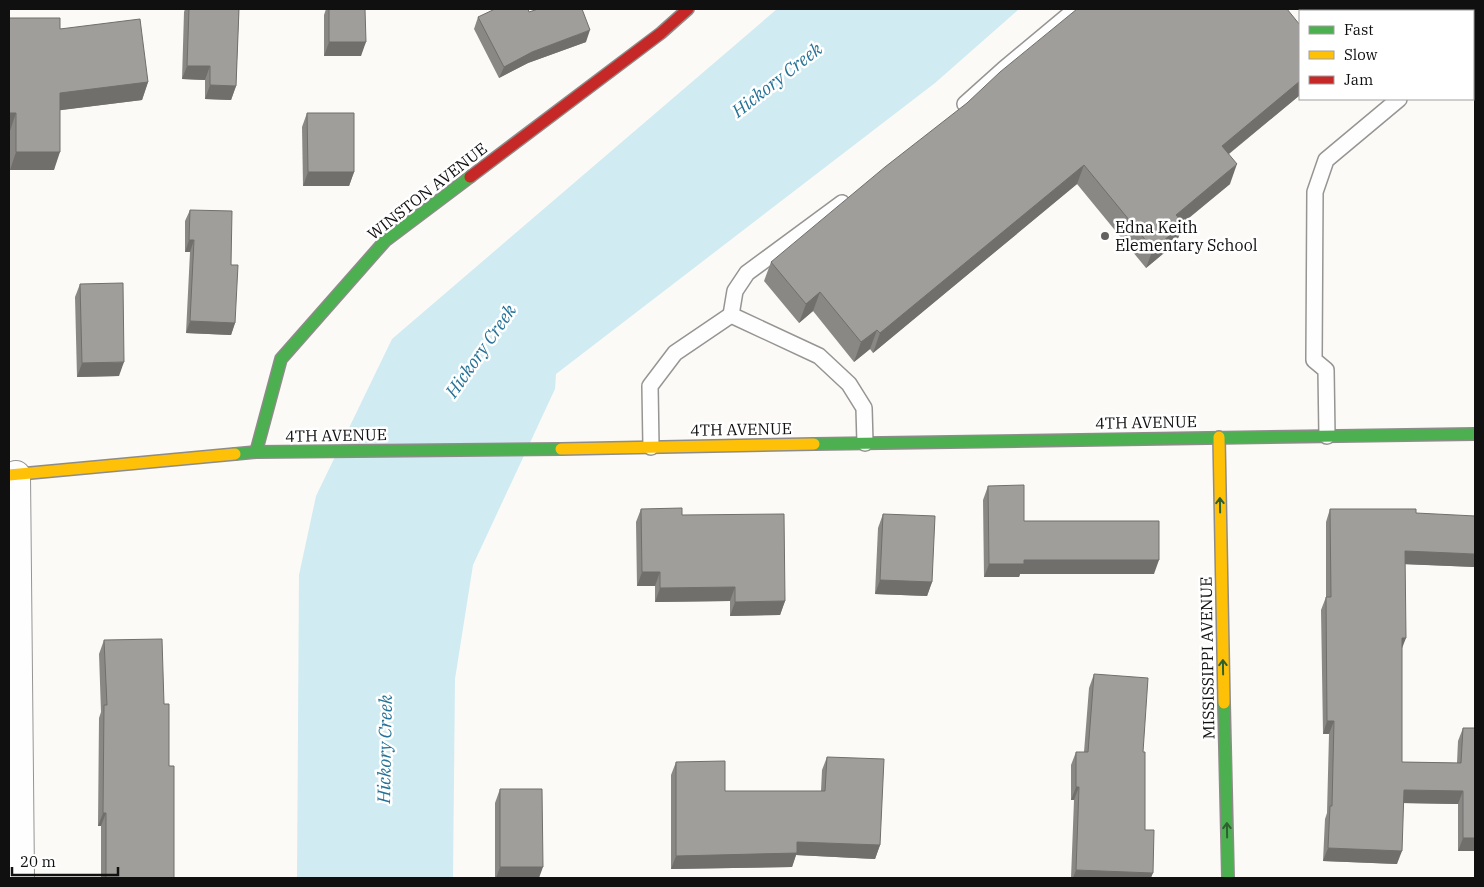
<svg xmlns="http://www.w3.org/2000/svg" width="1484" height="887" font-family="'IBM Plex Serif',serif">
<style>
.water{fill:#d0ebf2}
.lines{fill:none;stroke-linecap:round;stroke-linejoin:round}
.lane-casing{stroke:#969594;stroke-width:18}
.street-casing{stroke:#969594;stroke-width:30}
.fast-casing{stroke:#8d8c8a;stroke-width:14}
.slow-casing{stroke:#8d8c8a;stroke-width:14}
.jam-casing{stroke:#8d8c8a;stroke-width:14}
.lane{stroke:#fffefe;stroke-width:15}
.street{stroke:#fffefe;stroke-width:28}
.fast{stroke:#4caf50;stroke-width:11}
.slow{stroke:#ffc107;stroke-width:11}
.jam{stroke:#c62828;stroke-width:11}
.wall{fill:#8a8885}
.shaded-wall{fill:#706f6c}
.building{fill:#a09e9b;stroke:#706f6c}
.oneway{stroke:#2e6030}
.poi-dot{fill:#636260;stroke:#fff;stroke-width:2}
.labels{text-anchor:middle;stroke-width:5;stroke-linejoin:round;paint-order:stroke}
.street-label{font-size:16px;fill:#101010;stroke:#fff}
.poi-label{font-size:16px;fill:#101010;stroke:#fff;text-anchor:start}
.water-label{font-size:18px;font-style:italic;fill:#247297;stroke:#fff}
</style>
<rect width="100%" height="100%" fill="#fcfaf6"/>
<polygon class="water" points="777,9 1019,9 935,83 556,374 555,389 473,565 455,679 453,878 297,878 299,575 316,496 392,339"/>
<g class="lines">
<g class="lane-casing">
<g id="lane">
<polyline points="1473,60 1475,52"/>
<polyline points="1473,80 1475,82"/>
<polyline points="965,104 1004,69 1076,9"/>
<polyline points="731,315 735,291 747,273 842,203"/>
<polyline points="1327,436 1326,370 1314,360 1315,192 1326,160 1399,99"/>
<polyline points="651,447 650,386 675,353 731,315 819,356 849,384 864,408 865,443"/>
</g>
</g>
<g class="street-casing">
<polyline id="street" points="16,475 20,878"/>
</g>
<g class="fast-casing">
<g id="fast">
<polyline points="814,444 1475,434"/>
<polyline points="256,452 281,359 385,241 470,177"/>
<polyline points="235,454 256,452 561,449"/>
<polyline points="1224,703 1228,878"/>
</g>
</g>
<g class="slow-casing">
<g id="slow">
<polyline points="1219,437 1224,703"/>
<polyline points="561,449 814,444"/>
<polyline points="9,475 235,454"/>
</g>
</g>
<g class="jam-casing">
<polyline id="jam" points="470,177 661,33 688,9"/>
</g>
<use href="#lane" class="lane"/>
<use href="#street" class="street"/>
<use href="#fast" class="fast"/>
<use href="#slow" class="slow"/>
<use href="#jam" class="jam"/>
</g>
<g class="wall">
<polygon points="185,9 239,9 236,86 231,100 205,99 205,80 182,79 184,12"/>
<polygon points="326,9 365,9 361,56 324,56 324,15"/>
<polygon points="529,12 586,42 528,63 499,78 474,29 478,17"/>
<polygon points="9,18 60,29 148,82 142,100 60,110 54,170 10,170"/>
<polygon points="1300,25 1300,95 1229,154 1230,184 1183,223 1184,224 1176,243 1146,268 1077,184 873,353 870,349 854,362 813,311 799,323 764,281 771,262"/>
<polygon points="307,113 354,172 349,186 303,186 302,127"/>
<polygon points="190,210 231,265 235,323 231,335 186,333 190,252 185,252 185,221"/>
<polygon points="80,284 119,376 77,377 75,297"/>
<polygon points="988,486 1024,521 1154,574 1020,574 1019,577 984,577 983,500"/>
<polygon points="641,509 682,515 785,601 780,615 730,616 730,601 655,602 655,586 637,586 636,522"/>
<polygon points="1330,509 1416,513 1475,567 1405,564 1402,647 1402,762 1457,763 1458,741 1463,728 1475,728 1475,851 1458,851 1458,804 1404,803 1397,864 1323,861 1325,819 1327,813 1329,734 1323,734 1321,610 1326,597 1326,522"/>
<polygon points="883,514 932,582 927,596 875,594 878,528"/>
<polygon points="104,640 164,704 169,766 174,878 101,878 101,826 98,826 99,718 101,712 99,654"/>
<polygon points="1094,674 1143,752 1145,830 1151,878 1071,878 1074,800 1071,800 1071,765 1076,752 1084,752 1089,688"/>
<polygon points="827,757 880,845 875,859 796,855 792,867 671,869 671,775 676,762 725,791 821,791 822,770"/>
<polygon points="500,789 539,878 495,878 495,803"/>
</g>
<g class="shaded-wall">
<polygon points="590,30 586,42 528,63 499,78 504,67 532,52"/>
<polygon points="329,42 366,42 361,56 324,56"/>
<polygon points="187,66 210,66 205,80 182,79"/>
<polygon points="1300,81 1300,95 1215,165 1222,146"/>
<polygon points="148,82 142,100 54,111 60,93"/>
<polygon points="210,85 236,86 231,100 205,99"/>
<polygon points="9,113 16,113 10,131 9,130"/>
<polygon points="16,152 60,152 54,170 10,170"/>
<polygon points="1237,164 1230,184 1169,234 1176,215"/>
<polygon points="1084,165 1077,184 873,353 880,333"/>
<polygon points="308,172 354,172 349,186 303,186"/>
<polygon points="1184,224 1176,243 1146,268 1153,249"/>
<polygon points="189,240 194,240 190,252 185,252"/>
<polygon points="820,292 813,311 799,323 806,304"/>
<polygon points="190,321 235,323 231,335 186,333"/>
<polygon points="877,330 870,349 854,362 861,342"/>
<polygon points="124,362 119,376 77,377 82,363"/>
<polygon points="1405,551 1475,554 1475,567 1400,564"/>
<polygon points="1024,560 1159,560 1154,574 1020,574 1019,577 984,577 989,564"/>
<polygon points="642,572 660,572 655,586 637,586"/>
<polygon points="880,580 932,582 927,596 875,594"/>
<polygon points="735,587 730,601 655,602 660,588"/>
<polygon points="785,601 780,615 730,616 735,602"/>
<polygon points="1402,638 1406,638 1401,651"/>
<polygon points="1327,721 1334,721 1329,734 1323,734"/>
<polygon points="1076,787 1079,787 1074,800 1071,800"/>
<polygon points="1404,790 1463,791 1458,804 1400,803"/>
<polygon points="103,813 106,813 101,826 98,826"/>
<polygon points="1463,838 1475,838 1475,851 1458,851"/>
<polygon points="797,842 880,845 875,859 796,855 792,867 671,869 676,856"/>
<polygon points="1328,848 1402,851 1397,864 1323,861"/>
<polygon points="500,867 543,867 539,878 496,878"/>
<polygon points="1076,870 1153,873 1151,878 1073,878"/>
</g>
<g class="building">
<polygon points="189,9 239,9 236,86 210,85 210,66 187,66"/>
<polygon points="329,9 365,9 366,42 329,42"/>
<polygon points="495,9 528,9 529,12 538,9 582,9 590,30 532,52 504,67 478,17"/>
<polygon points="1077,9 1287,9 1300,25 1300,81 1222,146 1237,164 1176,215 1184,224 1153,249 1084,165 880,333 877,330 861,342 820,292 806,304 771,262 885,167 967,103 1000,72"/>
<polygon points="9,18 60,18 60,29 140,19 148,82 60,93 60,152 16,152 16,113 9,113"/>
<polygon points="307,113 354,113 354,172 308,172"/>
<polygon points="190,210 232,211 231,265 238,265 235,323 190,321 194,240 189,240"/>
<polygon points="123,283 124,362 82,363 80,284"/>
<polygon points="1024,485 1024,521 1159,521 1159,560 1024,560 1024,564 989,564 988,486"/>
<polygon points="682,508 682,515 784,514 785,601 735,602 735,587 660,588 660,572 642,572 641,509"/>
<polygon points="1330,509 1416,509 1416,513 1475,516 1475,554 1405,551 1406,638 1402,638 1402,762 1461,763 1463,728 1475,728 1475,838 1463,838 1463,791 1404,790 1402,851 1328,848 1330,806 1332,806 1334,721 1327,721 1326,597 1331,597"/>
<polygon points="883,514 935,516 932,582 880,580"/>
<polygon points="162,639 164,704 169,704 169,766 174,766 174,878 106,878 106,813 103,813 104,705 107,705 104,640"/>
<polygon points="1094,674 1148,678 1143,752 1145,752 1145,830 1154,830 1153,873 1076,870 1079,787 1076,787 1076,752 1088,752"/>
<polygon points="827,757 884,759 880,845 797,842 797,853 676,856 676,762 725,761 725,791 825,791"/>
<polygon points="500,789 542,789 543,867 500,867"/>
</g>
<defs><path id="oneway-shaft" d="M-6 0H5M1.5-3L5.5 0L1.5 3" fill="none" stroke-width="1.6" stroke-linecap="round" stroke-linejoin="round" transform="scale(1.25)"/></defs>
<g class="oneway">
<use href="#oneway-shaft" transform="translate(1220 505) rotate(-91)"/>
<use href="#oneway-shaft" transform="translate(1223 667) rotate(-91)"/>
<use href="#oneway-shaft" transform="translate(1227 830) rotate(-91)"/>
</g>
<circle class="poi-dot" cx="1105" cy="236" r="5"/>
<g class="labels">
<g class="street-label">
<text transform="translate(427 191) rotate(-38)" y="6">WINSTON AVENUE</text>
<text transform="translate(1146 422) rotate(-1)" y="6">4TH AVENUE</text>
<text transform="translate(741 429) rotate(-1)" y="6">4TH AVENUE</text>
<text transform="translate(336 435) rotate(-1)" y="6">4TH AVENUE</text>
<text transform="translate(1207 658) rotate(-91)" y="6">MISSISSIPPI AVENUE</text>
</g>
<g class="poi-label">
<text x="1115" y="233">Edna Keith<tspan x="1115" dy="18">Elementary School</tspan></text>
</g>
<g class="water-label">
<text transform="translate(777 80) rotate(-38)" y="6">Hickory Creek</text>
<text transform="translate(481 351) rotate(-55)" y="6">Hickory Creek</text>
<text transform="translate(385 749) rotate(-89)" y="6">Hickory Creek</text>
</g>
</g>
<rect width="1484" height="887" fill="none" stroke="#101010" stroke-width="20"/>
<rect x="1299" y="10" width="175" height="90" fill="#ffffff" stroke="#9f9f9f"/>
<rect x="1309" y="26" width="25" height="8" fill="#4caf50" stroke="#9f9f9f"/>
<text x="1344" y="35" font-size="15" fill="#101010">Fast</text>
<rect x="1309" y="51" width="25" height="8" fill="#ffc107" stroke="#9f9f9f"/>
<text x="1344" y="60" font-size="15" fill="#101010">Slow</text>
<rect x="1309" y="76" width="25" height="8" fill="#c62828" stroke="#9f9f9f"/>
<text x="1344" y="85" font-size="15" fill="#101010">Jam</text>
<path d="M12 867v8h106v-8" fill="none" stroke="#101010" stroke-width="2.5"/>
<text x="20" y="867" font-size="15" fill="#101010" stroke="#ffffff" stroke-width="4" paint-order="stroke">20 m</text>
</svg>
